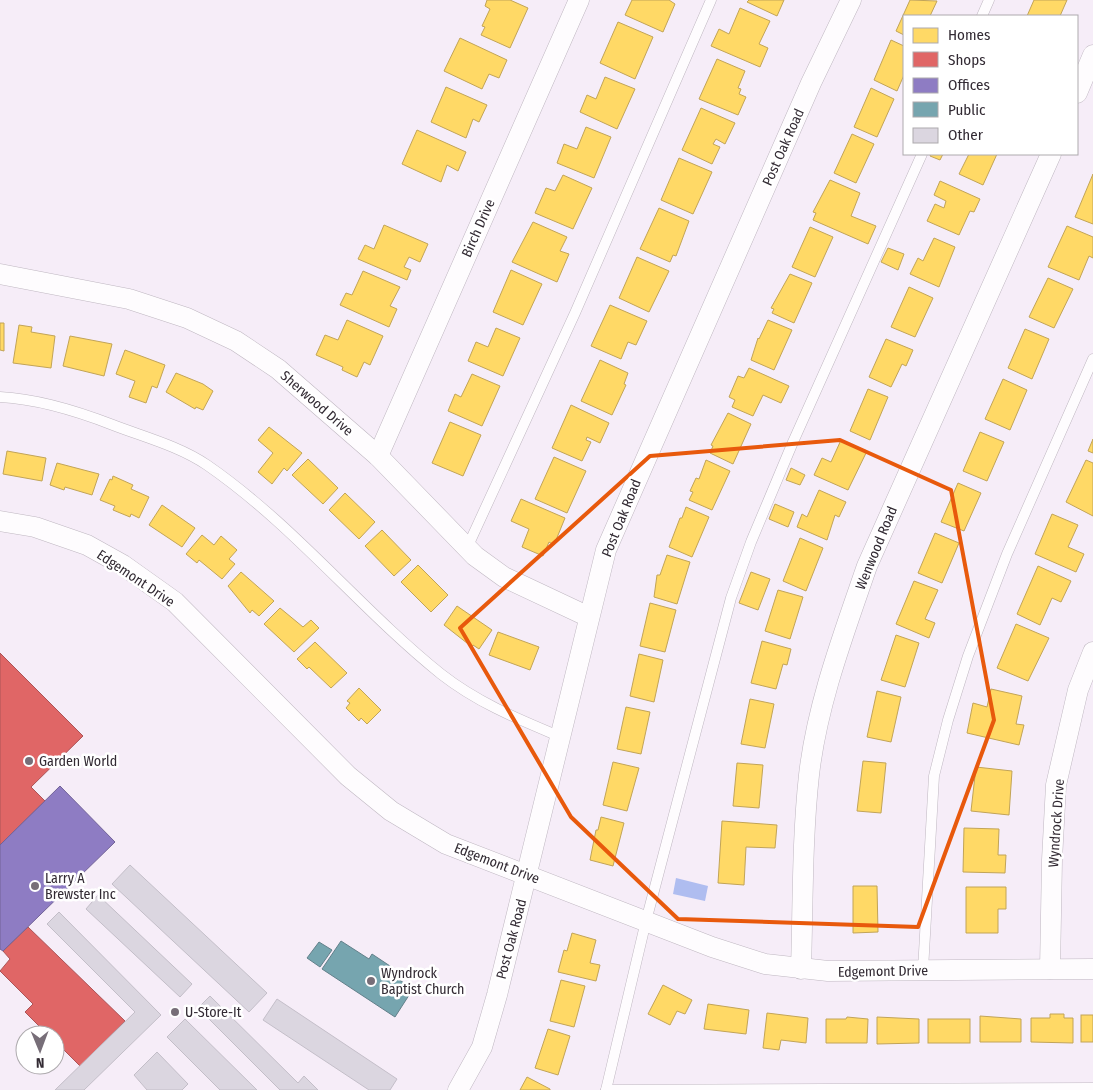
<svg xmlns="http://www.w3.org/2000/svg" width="1093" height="1090" font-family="'Fira Sans Condensed',sans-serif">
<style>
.water{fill:#afbdf0}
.homes{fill:#ffd966;stroke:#c2a457}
.shops{fill:#e06666;stroke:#ac5457}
.offices{fill:#8e7cc3;stroke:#726398}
.public{fill:#76a5af;stroke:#62808a}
.building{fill:#dbd6e0;stroke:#c3bec8}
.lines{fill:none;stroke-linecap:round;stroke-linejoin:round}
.service-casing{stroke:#bfb7c1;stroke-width:11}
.minor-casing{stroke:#bfb7c1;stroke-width:21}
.service{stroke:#fefcfe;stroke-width:10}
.minor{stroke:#fefcfe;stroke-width:20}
.marked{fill:none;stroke:#e8590c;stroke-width:4;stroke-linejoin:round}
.poi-dot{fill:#776e78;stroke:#fff;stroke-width:2}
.labels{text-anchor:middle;stroke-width:5;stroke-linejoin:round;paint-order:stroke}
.street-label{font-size:14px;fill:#322a33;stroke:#fff}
.poi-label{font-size:14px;fill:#322a33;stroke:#fff;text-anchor:start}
</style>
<rect width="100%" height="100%" fill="#f6edf8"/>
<polygon class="water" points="676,878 708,886 705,901 673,894"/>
<g class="homes">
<polygon points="487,0 510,0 528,8 510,48 481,35 485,27 482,26 490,9 485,6"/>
<polygon points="632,0 669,0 675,4 663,32 625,15"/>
<polygon points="749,0 784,0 777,16 747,2"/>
<polygon points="910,0 937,1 930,16 904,16 904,35 896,31"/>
<polygon points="1034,0 1067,0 1060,16 1027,16"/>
<polygon points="740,8 770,21 759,44 768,48 760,67 711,46 719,29 729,34"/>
<polygon points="618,22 653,37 635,79 600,63"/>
<polygon points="460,38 507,60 499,78 489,74 482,89 444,71"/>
<polygon points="891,40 904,46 904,75 897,91 874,80"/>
<polygon points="717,59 745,71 738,88 741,89 739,94 746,97 738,115 699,99"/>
<polygon points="605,77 635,89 617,129 580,112 587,95 596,99"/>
<polygon points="446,87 487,105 479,122 473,119 466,138 431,122"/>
<polygon points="871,88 894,99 877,137 854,127"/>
<polygon points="701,108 735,123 725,144 716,139 713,144 720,147 712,164 682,150"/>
<polygon points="586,127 611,137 594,178 557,163 564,144 577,149"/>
<polygon points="417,130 466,152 458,171 447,165 441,182 402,164"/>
<polygon points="852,134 874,144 856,183 834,173"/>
<polygon points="931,154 943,154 940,160 930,156"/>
<polygon points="969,154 997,154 983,185 959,174"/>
<polygon points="679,158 712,172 693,214 661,200"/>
<polygon points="1093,174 1093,224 1075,217"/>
<polygon points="563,175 592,188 573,229 535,213 546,188 555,191"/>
<polygon points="830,180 860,193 851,216 876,226 868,244 813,220 816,213 813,212"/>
<polygon points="940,181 980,199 974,212 970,211 959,235 927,221 935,204 944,208 946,201 934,195"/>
<polygon points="659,208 689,221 676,256 673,255 670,262 640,249"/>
<polygon points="533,222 567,237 560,251 569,254 557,282 512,262"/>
<polygon points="384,225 428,244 420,262 409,257 404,267 411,270 407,280 358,259 365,245 374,249"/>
<polygon points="1067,226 1093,237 1093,258 1089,256 1079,280 1048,267"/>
<polygon points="810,227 833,237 815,277 792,267"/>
<polygon points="934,238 955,247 939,287 910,274 918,258 923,261"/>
<polygon points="888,248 904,254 898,270 881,262"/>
<polygon points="637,257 669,271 649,312 619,298"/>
<polygon points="511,270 542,284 523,325 493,312"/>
<polygon points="363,271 400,287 390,306 397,309 389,327 340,305 346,293 352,295"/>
<polygon points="790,274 812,283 794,323 772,313 774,309 771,308"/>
<polygon points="1048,278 1073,289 1054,328 1029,317"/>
<polygon points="909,287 933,298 915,337 891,327"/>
<polygon points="610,305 647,321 636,345 628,342 621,359 591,346"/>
<polygon points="347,320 383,336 370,365 364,362 357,377 342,370 343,367 316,355 325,335 338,340"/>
<polygon points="768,320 792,330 774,370 751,360 758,338 759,339"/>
<polygon points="0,323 4,323 4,351 0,350"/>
<polygon points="19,325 32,327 31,332 55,336 51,368 13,363"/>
<polygon points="496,328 520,338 503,376 468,361 476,342 488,347"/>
<polygon points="1025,329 1049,339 1032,379 1008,368"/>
<polygon points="70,336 112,344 104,376 63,366"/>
<polygon points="886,339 913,350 906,366 902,364 891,387 869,377"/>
<polygon points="125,350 165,365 157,388 152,386 146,403 129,397 135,381 116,374"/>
<polygon points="600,360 628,373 624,384 626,385 612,415 581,401"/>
<polygon points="749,368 789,386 781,403 763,395 753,416 732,407 735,400 729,397 738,376 744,378"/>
<polygon points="176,373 203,384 213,391 203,410 196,407 195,409 166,392"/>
<polygon points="472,374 500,386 482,426 448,411 455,394 461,397"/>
<polygon points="1003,379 1027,390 1010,430 985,419"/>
<polygon points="868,389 888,397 870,440 850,431"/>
<polygon points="571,405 609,423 600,443 587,437 586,440 591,442 582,461 552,448"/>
<polygon points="728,413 751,424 733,464 710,453 713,446 711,445"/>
<polygon points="450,422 481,435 463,476 432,463"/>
<polygon points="269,427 302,453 287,471 284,468 272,484 258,472 273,453 258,440"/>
<polygon points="980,432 1004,442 987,481 963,471"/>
<polygon points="1093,439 1093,453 1088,451"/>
<polygon points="841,440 867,451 848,490 814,475 822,458 831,462"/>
<polygon points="7,451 46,458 42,481 3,474"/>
<polygon points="554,457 586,471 567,513 535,499"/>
<polygon points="308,459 338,488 323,504 292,475"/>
<polygon points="706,460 730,471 712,510 689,500 693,492 690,491 696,478 699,479"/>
<polygon points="1086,460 1093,463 1093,516 1066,502"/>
<polygon points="57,463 99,474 92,495 65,487 64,490 50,485"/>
<polygon points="791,468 805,475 800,485 786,480"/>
<polygon points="113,476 133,485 131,489 149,497 139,518 131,514 130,517 113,510 115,506 100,500 110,479 112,480"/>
<polygon points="958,483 981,493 964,531 941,522"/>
<polygon points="819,490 846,502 839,517 835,515 827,540 797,527 802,514 807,517"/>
<polygon points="345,493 375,522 359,539 329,510"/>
<polygon points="521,499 565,518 554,545 549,542 543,556 522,547 529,529 511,521"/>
<polygon points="775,504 794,512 788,527 769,519"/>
<polygon points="162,505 195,528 182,547 149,525"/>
<polygon points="686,507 709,517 692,557 669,547 680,518 682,518"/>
<polygon points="1052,514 1078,525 1068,547 1084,554 1076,572 1035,554"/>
<polygon points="382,530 411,560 394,576 365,546"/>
<polygon points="935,533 959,543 942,583 918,573"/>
<polygon points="202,535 214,545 221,536 237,550 229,559 235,564 222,579 199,560 197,563 186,554"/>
<polygon points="800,538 823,548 806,591 783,581"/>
<polygon points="667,555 690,562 677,604 654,597 657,575 660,575"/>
<polygon points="418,565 448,595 431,612 401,582"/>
<polygon points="1038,566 1071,581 1061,602 1052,598 1040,625 1017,614"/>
<polygon points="241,572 274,601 259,616 252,610 250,613 228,586"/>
<polygon points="751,572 770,579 758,610 739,603"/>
<polygon points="914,581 938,590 925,619 935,623 929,638 896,624"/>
<polygon points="778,590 803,597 790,639 765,631"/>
<polygon points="650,603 676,610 665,652 640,646"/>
<polygon points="457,606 492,630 479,649 473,645 472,647 444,625"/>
<polygon points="280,608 303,627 311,620 319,628 294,652 264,624"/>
<polygon points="1016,624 1049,638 1028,681 997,668"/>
<polygon points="498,632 539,647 530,670 489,655"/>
<polygon points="896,635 919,643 905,687 881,680"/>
<polygon points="762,641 791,649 787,665 783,664 776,689 751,683"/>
<polygon points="315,642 347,673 331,688 309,667 307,669 297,659"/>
<polygon points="639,654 663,660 654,702 630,696"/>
<polygon points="359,688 381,710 367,724 361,718 359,721 346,708 350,703 347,701"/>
<polygon points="991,689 1022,696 1016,724 1024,725 1019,745 967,733 973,703 987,707"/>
<polygon points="877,691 901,697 891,742 867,737"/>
<polygon points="750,699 774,704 765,748 741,744"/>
<polygon points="626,707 650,712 641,754 617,749"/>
<polygon points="863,761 886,763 881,813 857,811"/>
<polygon points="613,762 639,768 627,811 603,805"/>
<polygon points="737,763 763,765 759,808 733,806"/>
<polygon points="976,767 1012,771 1009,815 971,811"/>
<polygon points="601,817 624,823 613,866 590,860 596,830 598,830"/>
<polygon points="722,821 777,825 775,848 746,847 744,885 718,883"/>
<polygon points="964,828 999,829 998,855 1006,855 1005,873 963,872"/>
<polygon points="853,886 877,886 878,932 853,933"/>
<polygon points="966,887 1006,887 1006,909 998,909 998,933 966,933"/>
<polygon points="572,933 596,940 590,963 600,965 596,981 558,972 564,950 567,951"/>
<polygon points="561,980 585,986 574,1027 550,1021"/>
<polygon points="663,985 692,1000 685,1014 677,1011 670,1025 648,1014"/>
<polygon points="708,1004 749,1010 746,1034 704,1029"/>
<polygon points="767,1013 808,1018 806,1043 781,1040 779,1050 763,1048"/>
<polygon points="1050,1014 1064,1014 1064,1018 1073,1018 1073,1043 1031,1042 1031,1018 1050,1018"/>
<rect x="1081" y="1015" width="12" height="27"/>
<polygon points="980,1016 1021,1019 1021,1042 980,1042"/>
<polygon points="847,1017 868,1019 867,1043 826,1043 826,1019 846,1019"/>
<polygon points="877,1017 919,1019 919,1043 877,1044"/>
<rect x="928" y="1019" width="42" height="24"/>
<polygon points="548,1029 570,1036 558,1075 535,1068"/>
<polygon points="527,1077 550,1089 550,1090 520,1090"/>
</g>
<g class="shops">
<polygon points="0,653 83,736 31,787 45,801 0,845"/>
<polygon points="28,927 125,1021 80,1066 55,1041 55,1035 48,1035 25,1012 33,1004 0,971 10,959 3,951"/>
</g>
<polygon class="offices" points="60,786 115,842 3,951 0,949 0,845"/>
<g class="public">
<polygon points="341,941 369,959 372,954 393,968 389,973 413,989 395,1017 322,969"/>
<polygon points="319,942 332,950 320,967 307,958"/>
</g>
<g class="building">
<polygon points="130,865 267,993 249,1012 112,884"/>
<polygon points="98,895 192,984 180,997 86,909"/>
<polygon points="59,912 161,1015 84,1090 55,1090 135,1012 47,924"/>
<polygon points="210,996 298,1083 304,1076 318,1090 280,1090 198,1008"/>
<polygon points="277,999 397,1079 390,1090 369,1090 263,1020"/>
<polygon points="185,1019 257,1090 220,1090 167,1037"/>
<polygon points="157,1052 188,1084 182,1090 147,1090 134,1075"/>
</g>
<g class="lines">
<g class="service-casing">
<g id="service">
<polyline points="982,16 989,0"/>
<path d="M0,397C39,399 77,411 113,425C144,437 179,446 207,465C294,525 359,608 441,674C478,703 518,719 561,737"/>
<polyline points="467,548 575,313 711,0"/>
<polyline points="923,970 934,776 948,720 968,656 1007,554 1093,359"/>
<polyline points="606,1090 646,921 731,598 751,542 793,442 922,154"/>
<polyline points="606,1090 1093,1088"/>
</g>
</g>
<g class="minor-casing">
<g id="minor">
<polyline points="1077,93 1093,55"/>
<polyline points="0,274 129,299 187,318 236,341 278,369 378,456 475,556 504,577 589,617"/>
<polyline points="378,456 579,0"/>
<polyline points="0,521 35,527 87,545 123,565 175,602 348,776 391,811 446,844 712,947 765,964 828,971 1093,969"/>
<path d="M801,969C803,904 802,839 809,775C817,704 844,633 867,566L1051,154"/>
<polyline points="1050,969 1052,860 1056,785 1078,690 1093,652"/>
<polyline points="458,1090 482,1047 497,995 606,550 811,83 851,0"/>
</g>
</g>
<use href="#service" class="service"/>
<use href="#minor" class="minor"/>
</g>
<path class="marked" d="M840,440L951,490L994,720L918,927L678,919L571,817L460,628L650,456Z"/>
<g class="poi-dot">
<circle cx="29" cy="761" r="5"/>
<circle cx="35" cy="886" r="5"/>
<circle cx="371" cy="981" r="5"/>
<circle cx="175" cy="1012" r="5"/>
</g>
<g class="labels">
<g class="street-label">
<text transform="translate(783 147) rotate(-66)" y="5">Post Oak Road</text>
<text transform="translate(478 228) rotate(-66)" y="5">Birch Drive</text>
<text transform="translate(317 403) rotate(41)" y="5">Sherwood Drive</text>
<text transform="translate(621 518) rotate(-68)" y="5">Post Oak Road</text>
<text transform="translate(876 548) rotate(-68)" y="5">Wenwood Road</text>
<text transform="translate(136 578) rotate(34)" y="5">Edgemont Drive</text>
<text transform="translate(1056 823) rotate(-86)" y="5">Wyndrock Drive</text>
<text transform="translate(497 863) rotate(21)" y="5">Edgemont Drive</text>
<text transform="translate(511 939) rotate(-75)" y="5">Post Oak Road</text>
<text transform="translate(883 971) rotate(-1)" y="5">Edgemont Drive</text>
</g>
<g class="poi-label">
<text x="39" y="766">Garden World</text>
<text x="45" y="883">Larry A<tspan x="45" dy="16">Brewster Inc</tspan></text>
<text x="381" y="978">Wyndrock<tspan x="381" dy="16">Baptist Church</tspan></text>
<text x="185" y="1017">U-Store-It</text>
</g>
</g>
<rect x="903" y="15" width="175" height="140" fill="#ffffff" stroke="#adaaad"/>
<rect x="913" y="28" width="25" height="15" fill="#ffd966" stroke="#adaaad"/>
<text x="948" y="40" font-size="15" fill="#322a33">Homes</text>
<rect x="913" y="52" width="25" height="15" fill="#e06666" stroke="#adaaad"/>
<text x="948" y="65" font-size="15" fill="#322a33">Shops</text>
<rect x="913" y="78" width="25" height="15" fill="#8e7cc3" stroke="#adaaad"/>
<text x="948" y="90" font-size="15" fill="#322a33">Offices</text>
<rect x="913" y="102" width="25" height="15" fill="#76a5af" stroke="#adaaad"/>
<text x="948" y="115" font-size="15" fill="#322a33">Public</text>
<rect x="913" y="128" width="25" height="15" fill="#dbd6e0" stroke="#adaaad"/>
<text x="948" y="140" font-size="15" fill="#322a33">Other</text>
<g transform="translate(40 1050) rotate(179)"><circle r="24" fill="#ffffff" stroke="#adaaad"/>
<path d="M0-4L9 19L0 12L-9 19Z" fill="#776e78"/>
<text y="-8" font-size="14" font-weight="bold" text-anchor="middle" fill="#322a33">N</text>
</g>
</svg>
